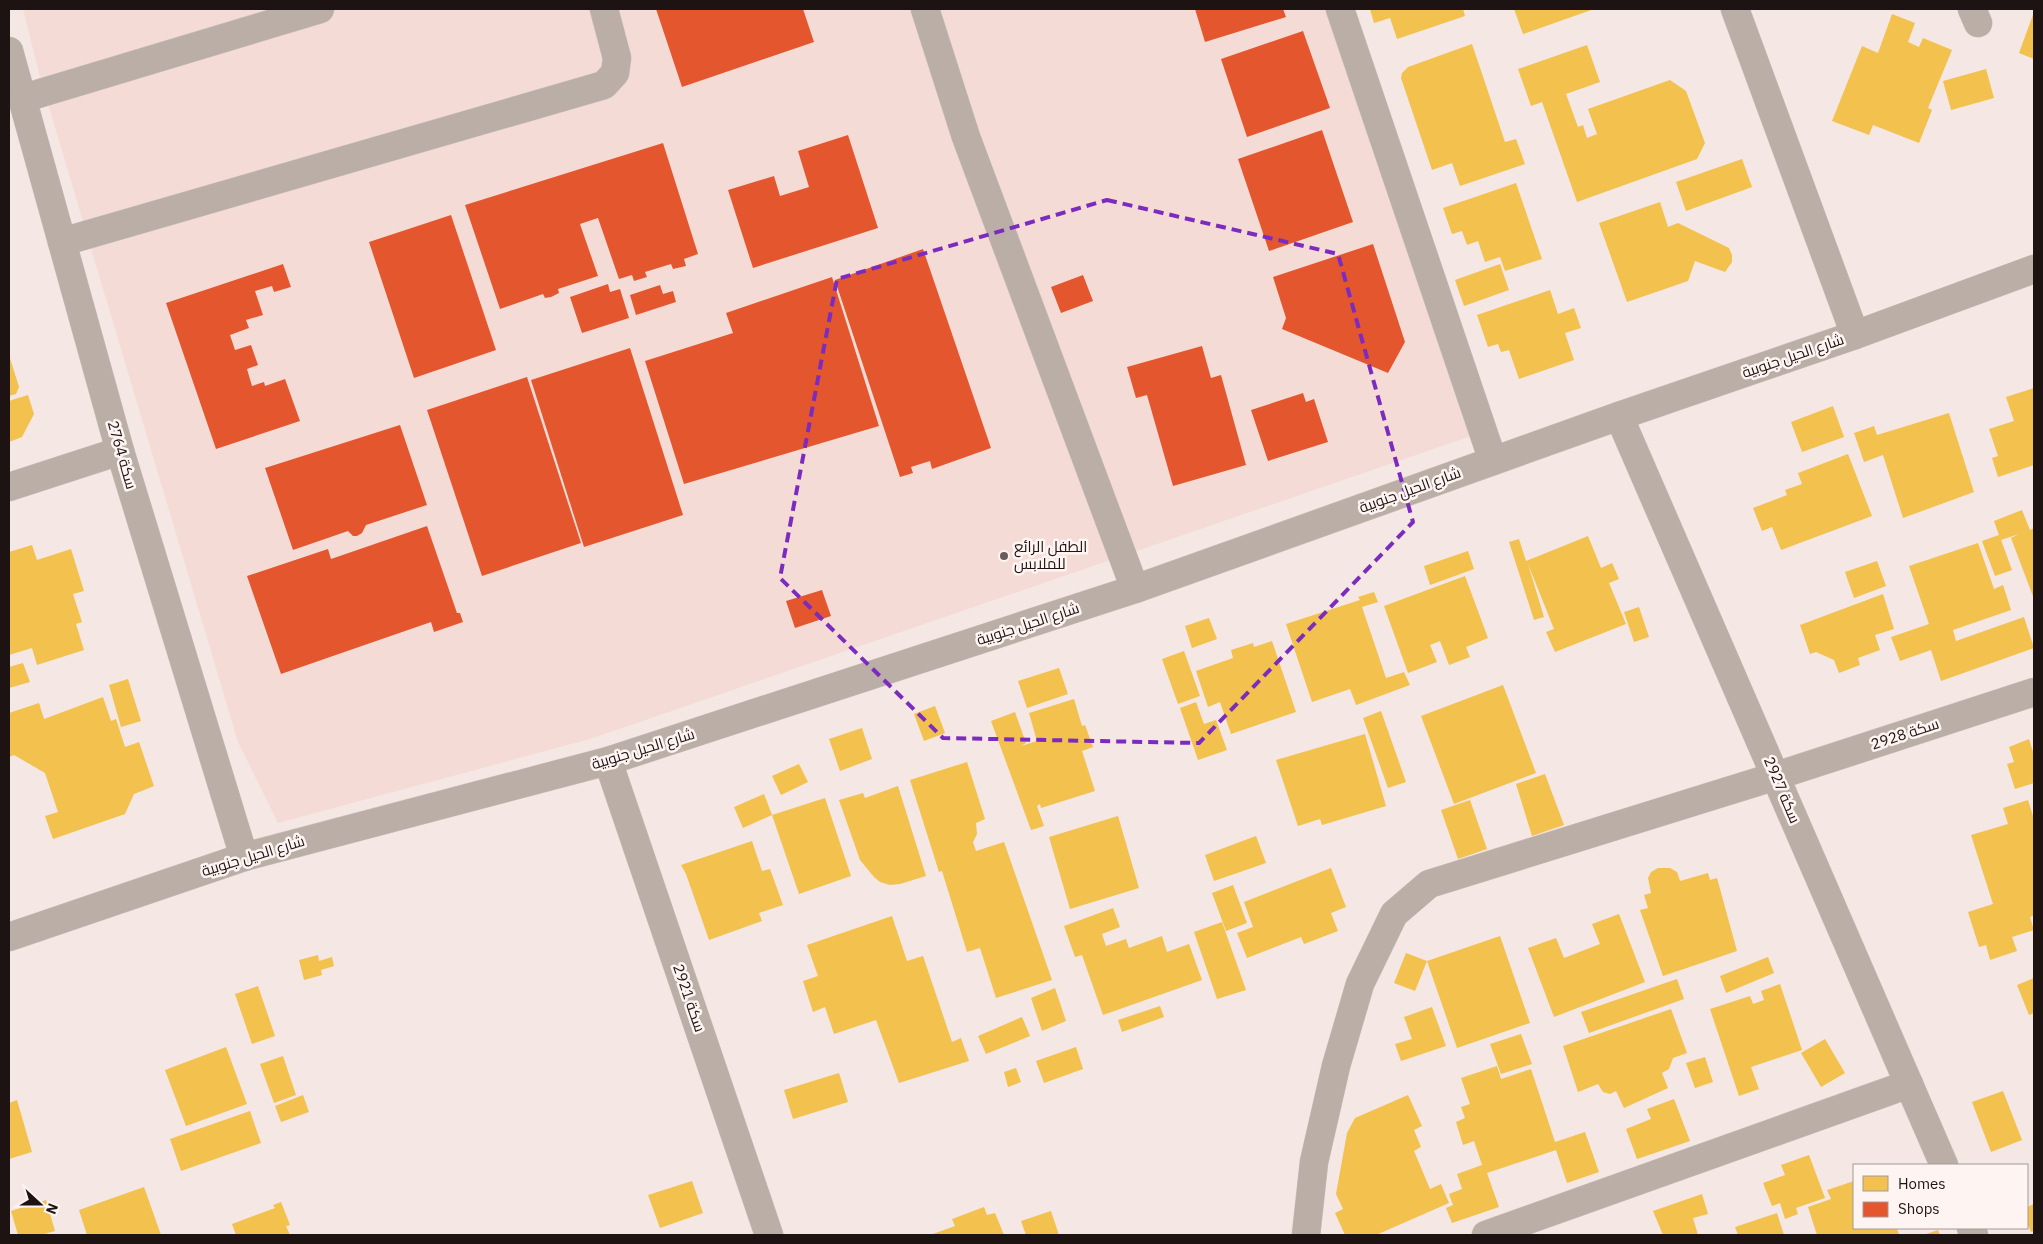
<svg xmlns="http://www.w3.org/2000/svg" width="2043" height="1244" font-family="'IBM Plex Sans',Cairo,sans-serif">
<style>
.built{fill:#f4dbd6}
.homes{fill:#f2c14e}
.shops{fill:#e4572e}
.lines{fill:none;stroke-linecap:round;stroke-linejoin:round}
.minor-casing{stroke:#ccc2c0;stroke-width:29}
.tertiary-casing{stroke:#ccc2c0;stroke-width:29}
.minor{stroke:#baaea6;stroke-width:28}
.tertiary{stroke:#baaea6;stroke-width:28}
.marked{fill:none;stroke:#7b2cbf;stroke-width:4;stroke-dasharray:10 6;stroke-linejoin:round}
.poi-dot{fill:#685d5c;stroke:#fef4f2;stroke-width:2}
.labels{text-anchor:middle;stroke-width:5;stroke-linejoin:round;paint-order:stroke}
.street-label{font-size:15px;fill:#1c1312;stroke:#fef4f2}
.poi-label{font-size:15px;fill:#1c1312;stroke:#fef4f2;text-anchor:start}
</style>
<rect width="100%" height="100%" fill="#f5e7e4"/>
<polygon class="built" points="23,9 1331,9 1474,435 590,739 278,823 238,742 40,77"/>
<g class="homes">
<polygon points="1370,9 1463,9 1465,16 1397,39 1390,18 1374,23"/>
<polygon points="1514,9 1594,9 1523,34"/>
<polygon points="2034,12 2034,59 2019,53"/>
<polygon points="1892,14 1915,23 1908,42 1919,47 1923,38 1952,50 1928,108 1932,110 1919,143 1873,125 1869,135 1832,121 1862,46 1878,53"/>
<polygon points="1472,44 1505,142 1516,139 1525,164 1460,186 1452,163 1432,170 1401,78 1402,73 1408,67"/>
<polygon points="1587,45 1600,82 1566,94 1578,127 1583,125 1587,138 1597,134 1588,109 1670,80 1686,91 1705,143 1697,159 1577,202 1542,102 1531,106 1518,69"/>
<polygon points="1986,69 1994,98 1951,110 1943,81"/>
<polygon points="1742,159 1752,187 1686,211 1676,182"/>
<polygon points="1516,183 1542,259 1505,271 1500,257 1485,262 1478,241 1467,245 1462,231 1452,234 1443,208"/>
<polygon points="1660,202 1668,227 1678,223 1729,248 1732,255 1732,262 1725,272 1695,261 1688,281 1627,302 1599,223"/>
<polygon points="1500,264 1509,290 1464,306 1455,280"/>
<polygon points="1550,290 1558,314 1574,308 1581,328 1565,333 1574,360 1519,379 1509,350 1501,352 1498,344 1488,347 1477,315"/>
<polygon points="9,355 19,387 16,394 9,396"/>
<polygon points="2034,388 2034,465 1998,477 1992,458 1998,456 1989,429 2014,421 2006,397"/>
<polygon points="28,395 34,414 22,437 9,442 9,401"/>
<polygon points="1833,406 1844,437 1802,452 1791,422"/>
<polygon points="1949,413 1974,492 1903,518 1883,455 1864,462 1854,433 1874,426 1877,435"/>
<polygon points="1848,454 1872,516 1781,550 1772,527 1762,531 1753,508 1787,495 1785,490 1802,484 1798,473"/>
<polygon points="2022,510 2030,530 2034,528 2034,599 2011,538 2019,534 2001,540 2012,570 1995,576 1982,541 1999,535 1994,521"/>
<polygon points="1588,536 1601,568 1612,563 1619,579 1609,583 1626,624 1555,652 1546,632 1554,629 1528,564 1544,617 1534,620 1509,542 1519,539 1526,561"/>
<polygon points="1978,543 1994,589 2003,585 2011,610 1953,630 1956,641 2024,617 2034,648 1941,681 1931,650 1900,661 1891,637 1929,624 1909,566"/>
<polygon points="32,545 37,560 71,549 84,591 73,594 82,622 76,624 84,650 37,665 32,648 9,655 9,552"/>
<polygon points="1468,551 1474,569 1430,585 1424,566"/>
<polygon points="1877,561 1886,586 1854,598 1845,572"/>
<polygon points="1465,576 1488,638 1466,647 1470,657 1449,665 1440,641 1430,645 1437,662 1408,673 1384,606"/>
<polygon points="1374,592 1378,602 1362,607 1386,678 1404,672 1410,685 1356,705 1350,689 1312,702 1286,624 1360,600 1358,597"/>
<polygon points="1883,594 1894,629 1875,635 1880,650 1858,658 1860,665 1839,673 1834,660 1816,652 1810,654 1800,625"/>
<polygon points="1639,607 1649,637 1634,642 1624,612"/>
<polygon points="1209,618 1217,639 1192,648 1185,626"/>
<polygon points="1272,641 1296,712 1231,734 1220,702 1208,707 1196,671 1233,658 1231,650 1253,643 1254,647"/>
<polygon points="1184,651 1200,696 1178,704 1162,659"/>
<polygon points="23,663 30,682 9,688 9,667"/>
<polygon points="1059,668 1068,694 1027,708 1018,681"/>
<polygon points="128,679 141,721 121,727 109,685"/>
<polygon points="1503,685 1536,773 1454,804 1421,716"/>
<polygon points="103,697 111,721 116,719 125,747 139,742 154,786 134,794 125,814 53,839 45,816 58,812 45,773 14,755 9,757 9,713 39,703 44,719"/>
<polygon points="1074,699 1082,726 1085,725 1093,747 1082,751 1095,791 1041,808 1040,804 1037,806 1044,826 1031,830 991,721 1015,712 1026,743 1021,746 1037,741 1029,713"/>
<polygon points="1196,702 1204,724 1216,720 1227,750 1198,760 1180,708"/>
<polygon points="935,706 945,733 924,741 914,714"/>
<polygon points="1381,711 1406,782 1388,788 1363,718"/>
<polygon points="862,728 872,759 840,771 829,739"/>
<polygon points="1365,734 1386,806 1322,825 1320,819 1298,826 1276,760"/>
<polygon points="2029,739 2034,755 2034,783 2015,789 2007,764 2014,762 2009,747"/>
<polygon points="967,762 985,819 976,823 977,834 973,842 976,851 1004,842 1052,980 996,998 980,948 967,952 942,871 939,872 910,780"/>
<polygon points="799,764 808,782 781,795 772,776"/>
<polygon points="1545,774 1564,825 1532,836 1516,784"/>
<polygon points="898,786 926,876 900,884 890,885 880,882 874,877 860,860 839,800 863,793 865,798"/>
<polygon points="764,794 772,815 743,828 734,807"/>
<polygon points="825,798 851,876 799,894 772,815"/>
<polygon points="1470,800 1487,849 1458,859 1441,810"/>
<polygon points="2028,800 2034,819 2034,915 2030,917 2034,930 2012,937 2017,951 1990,960 1986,945 1979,947 1968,912 1993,904 1971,835 2008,824 2003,808"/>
<polygon points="1118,816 1139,888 1070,909 1049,837"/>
<polygon points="1256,836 1266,863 1214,881 1205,855"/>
<polygon points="752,841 762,871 770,869 783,905 759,913 762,921 709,940 686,874 681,865"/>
<polygon points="1331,868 1346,907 1331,913 1338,931 1304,944 1301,937 1247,958 1237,933 1253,927 1244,902"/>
<polygon points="1658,868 1670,868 1677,872 1680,881 1708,873 1710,880 1717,878 1737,951 1663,976 1640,910 1648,908 1644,895 1651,893 1648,878 1651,872"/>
<polygon points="1233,885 1247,923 1226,931 1212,893"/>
<polygon points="1113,908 1120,927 1102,934 1106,946 1126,939 1129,948 1162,936 1167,952 1189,944 1202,980 1103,1015 1082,955 1075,957 1064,926"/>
<polygon points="1619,914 1645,982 1554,1017 1528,948 1556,938 1564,958 1600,944 1592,924"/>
<polygon points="892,916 907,961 923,956 952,1042 961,1038 969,1061 899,1083 876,1020 834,1034 825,1007 813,1012 803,981 818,976 807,945"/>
<polygon points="1222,922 1246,990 1217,999 1194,932"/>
<polygon points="1500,936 1530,1023 1457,1048 1427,961 1415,991 1394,983 1406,953 1427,961"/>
<polygon points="318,955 319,961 332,957 334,966 321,970 322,975 304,980 299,960"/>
<polygon points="1768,957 1774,973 1726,993 1720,976"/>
<polygon points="2034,978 2034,1013 2029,1015 2017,985"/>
<polygon points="1677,979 1684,999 1589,1033 1581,1012"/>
<polygon points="1780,984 1802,1050 1751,1067 1759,1089 1739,1096 1710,1009 1750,996 1753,1004 1764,1000 1761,991"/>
<polygon points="258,986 275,1036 252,1044 235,994"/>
<polygon points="1055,988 1066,1021 1042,1031 1031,998"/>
<polygon points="1160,1006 1164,1017 1122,1032 1118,1020"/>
<polygon points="1432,1007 1446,1046 1401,1061 1395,1044 1412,1039 1404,1017"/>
<polygon points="1671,1009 1687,1053 1673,1058 1669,1069 1662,1073 1668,1088 1624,1108 1616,1091 1610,1094 1603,1092 1598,1084 1578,1092 1563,1046"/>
<polygon points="1022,1017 1030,1036 986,1054 978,1036"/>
<polygon points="1521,1034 1532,1064 1501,1074 1490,1044"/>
<polygon points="1825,1039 1845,1073 1821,1087 1801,1053"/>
<polygon points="226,1047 247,1104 186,1126 165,1070"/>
<polygon points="1076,1047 1083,1069 1044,1083 1036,1061"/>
<polygon points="283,1056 296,1095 274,1103 260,1064"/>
<polygon points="1705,1057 1713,1082 1695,1088 1686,1063"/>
<polygon points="1497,1066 1501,1079 1531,1069 1555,1142 1585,1132 1599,1172 1567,1183 1556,1150 1487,1173 1499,1207 1452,1223 1446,1208 1453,1205 1449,1194 1462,1189 1457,1174 1482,1165 1474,1141 1463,1145 1456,1122 1465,1118 1461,1107 1470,1104 1461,1078"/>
<polygon points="1016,1068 1021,1082 1008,1087 1004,1072"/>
<polygon points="839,1073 848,1102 793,1119 784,1090"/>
<polygon points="2003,1091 2022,1140 1991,1152 1972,1102"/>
<polygon points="303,1095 309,1112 281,1122 275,1106"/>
<polygon points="1408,1095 1422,1126 1414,1130 1421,1147 1414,1151 1430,1189 1441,1184 1449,1203 1376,1235 1345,1235 1335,1213 1343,1209 1336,1194 1347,1133 1355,1118"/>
<polygon points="1674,1099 1690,1141 1637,1159 1626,1129 1651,1119 1647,1109"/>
<polygon points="17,1100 32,1152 9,1159 9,1103"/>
<polygon points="250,1111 261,1143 181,1171 170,1139"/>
<polygon points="1809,1155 1825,1198 1796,1208 1798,1214 1785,1219 1780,1203 1772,1206 1763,1183 1785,1175 1781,1165"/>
<polygon points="692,1181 703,1213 660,1228 648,1195"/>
<polygon points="1854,1181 1854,1228 1897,1228 1899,1235 1817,1235 1808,1207 1831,1199 1827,1190"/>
<polygon points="144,1187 161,1235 87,1235 79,1210"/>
<polygon points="1702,1194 1708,1214 1693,1218 1698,1235 1663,1235 1653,1211"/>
<polygon points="46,1200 55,1231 41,1235 18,1235 11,1211"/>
<polygon points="281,1202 290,1225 286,1226 290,1235 236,1235 232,1224 275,1208 273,1205"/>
<polygon points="2034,1204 2034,1231 2031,1232 2027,1223 2027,1207"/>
<polygon points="984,1207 987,1215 995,1213 1004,1235 930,1235 955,1226 952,1219"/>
<polygon points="1051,1211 1059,1235 1026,1235 1021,1221"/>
<polygon points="1777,1213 1784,1235 1738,1235 1735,1227"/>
<polygon points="1938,1230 1940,1235 1923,1235"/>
</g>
<g class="shops">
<polygon points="656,9 803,9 814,42 682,87"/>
<polygon points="1195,9 1283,9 1286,17 1205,42"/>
<polygon points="1303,31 1330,108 1247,137 1221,59"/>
<polygon points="1322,130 1353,222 1269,251 1238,159"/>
<polygon points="848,135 878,228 753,268 728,190 774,176 780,196 809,187 798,151"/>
<polygon points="663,143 698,254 684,259 686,266 673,269 671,264 645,272 647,277 634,281 632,275 619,279 598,218 580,224 598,276 558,289 559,293 551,297 545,298 543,294 500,309 465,205"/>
<polygon points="451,215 496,350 414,378 369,242"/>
<polygon points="1373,244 1405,342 1388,373 1282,329 1286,318 1273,277"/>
<polygon points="923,249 991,448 932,469 930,461 911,467 913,473 900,477 835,280"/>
<polygon points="283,264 291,287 274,292 272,286 255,291 263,315 246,320 249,328 230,335 235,350 251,345 258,365 247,369 252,386 264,382 265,386 285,379 300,421 216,449 166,303"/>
<polygon points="1083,275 1093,301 1061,313 1051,287"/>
<polygon points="832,277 879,426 684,484 645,361 733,333 726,313"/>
<polygon points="608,284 610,292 620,289 629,318 582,333 570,297"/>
<polygon points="660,285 663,294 673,291 676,302 636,315 630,295"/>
<polygon points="1202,346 1211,378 1221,375 1246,465 1173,486 1147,395 1136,398 1127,367"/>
<polygon points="630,348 683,515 584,547 531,380"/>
<polygon points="527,377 581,543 482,576 427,410"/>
<polygon points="1303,393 1306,402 1314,399 1328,442 1268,461 1251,410"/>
<polygon points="400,425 427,505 366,525 362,533 357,536 353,536 348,531 293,550 265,468"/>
<polygon points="427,526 457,613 460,613 463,622 434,632 431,622 281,674 247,576 328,549 331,559"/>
<polygon points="822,590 831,616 795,628 786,601"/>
</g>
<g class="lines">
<g class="minor-casing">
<g id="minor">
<polyline points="925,9 966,137 1135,589"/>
<polyline points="1340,9 1493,461"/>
<polyline points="1735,9 1855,335"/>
<polyline points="1972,9 1978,23"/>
<polyline points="9,51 120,451 244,857"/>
<polyline points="21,99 320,9"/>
<polyline points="62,242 604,85 615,73 617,58 604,9"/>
<polyline points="1619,416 1944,1165"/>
<polyline points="9,487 120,451"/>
<polyline points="608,761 769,1235"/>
<polyline points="1971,1228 1974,1235"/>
<polyline points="1306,1235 1314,1162 1336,1066 1360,984 1394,914 1429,884 1776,776 2034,692"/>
<polyline points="1486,1235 1909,1084"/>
</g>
</g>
<g class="tertiary-casing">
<polyline id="tertiary" points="9,937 244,857 608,761 1135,589 1619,416 1855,335 2034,269"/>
</g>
<use href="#minor" class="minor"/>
<use href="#tertiary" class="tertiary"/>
</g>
<path class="marked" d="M1107,200L1338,254L1413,522L1199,743L943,738L780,578L837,279Z"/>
<circle class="poi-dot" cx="1004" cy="556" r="5"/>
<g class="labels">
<g class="street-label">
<text transform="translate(1793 356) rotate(-19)" y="5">شارع الحيل جنوبية</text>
<text transform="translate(122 455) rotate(74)" y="5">سكة 2764</text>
<text transform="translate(1410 490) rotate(-20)" y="5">شارع الحيل جنوبية</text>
<text transform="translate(1028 624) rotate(-18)" y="5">شارع الحيل جنوبية</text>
<text transform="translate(1905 734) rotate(-18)" y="5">سكة 2928</text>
<text transform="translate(643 749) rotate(-17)" y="5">شارع الحيل جنوبية</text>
<text transform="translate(1782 790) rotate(67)" y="5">سكة 2927</text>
<text transform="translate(253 856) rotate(-17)" y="5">شارع الحيل جنوبية</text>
<text transform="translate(689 998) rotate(71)" y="5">سكة 2921</text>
</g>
<g class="poi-label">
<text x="1014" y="552">الطفل الرائع<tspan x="1014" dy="17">للملابس</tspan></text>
</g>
</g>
<rect width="2043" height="1244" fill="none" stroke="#1c1312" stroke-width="20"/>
<rect x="1853" y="1164" width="175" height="65" fill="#fef4f2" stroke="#a49a98"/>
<rect x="1863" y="1176" width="25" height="15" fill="#f2c14e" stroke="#a49a98"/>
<text x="1898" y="1189" font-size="15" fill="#1c1312">Homes</text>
<rect x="1863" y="1202" width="25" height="15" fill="#e4572e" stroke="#a49a98"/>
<text x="1898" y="1214" font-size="15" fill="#1c1312">Shops</text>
<g transform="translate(40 1204) rotate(111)" stroke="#fef4f2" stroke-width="4" paint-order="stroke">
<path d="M0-4L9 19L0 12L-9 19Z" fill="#1c1312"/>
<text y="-8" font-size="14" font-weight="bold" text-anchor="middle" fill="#1c1312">N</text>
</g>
</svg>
